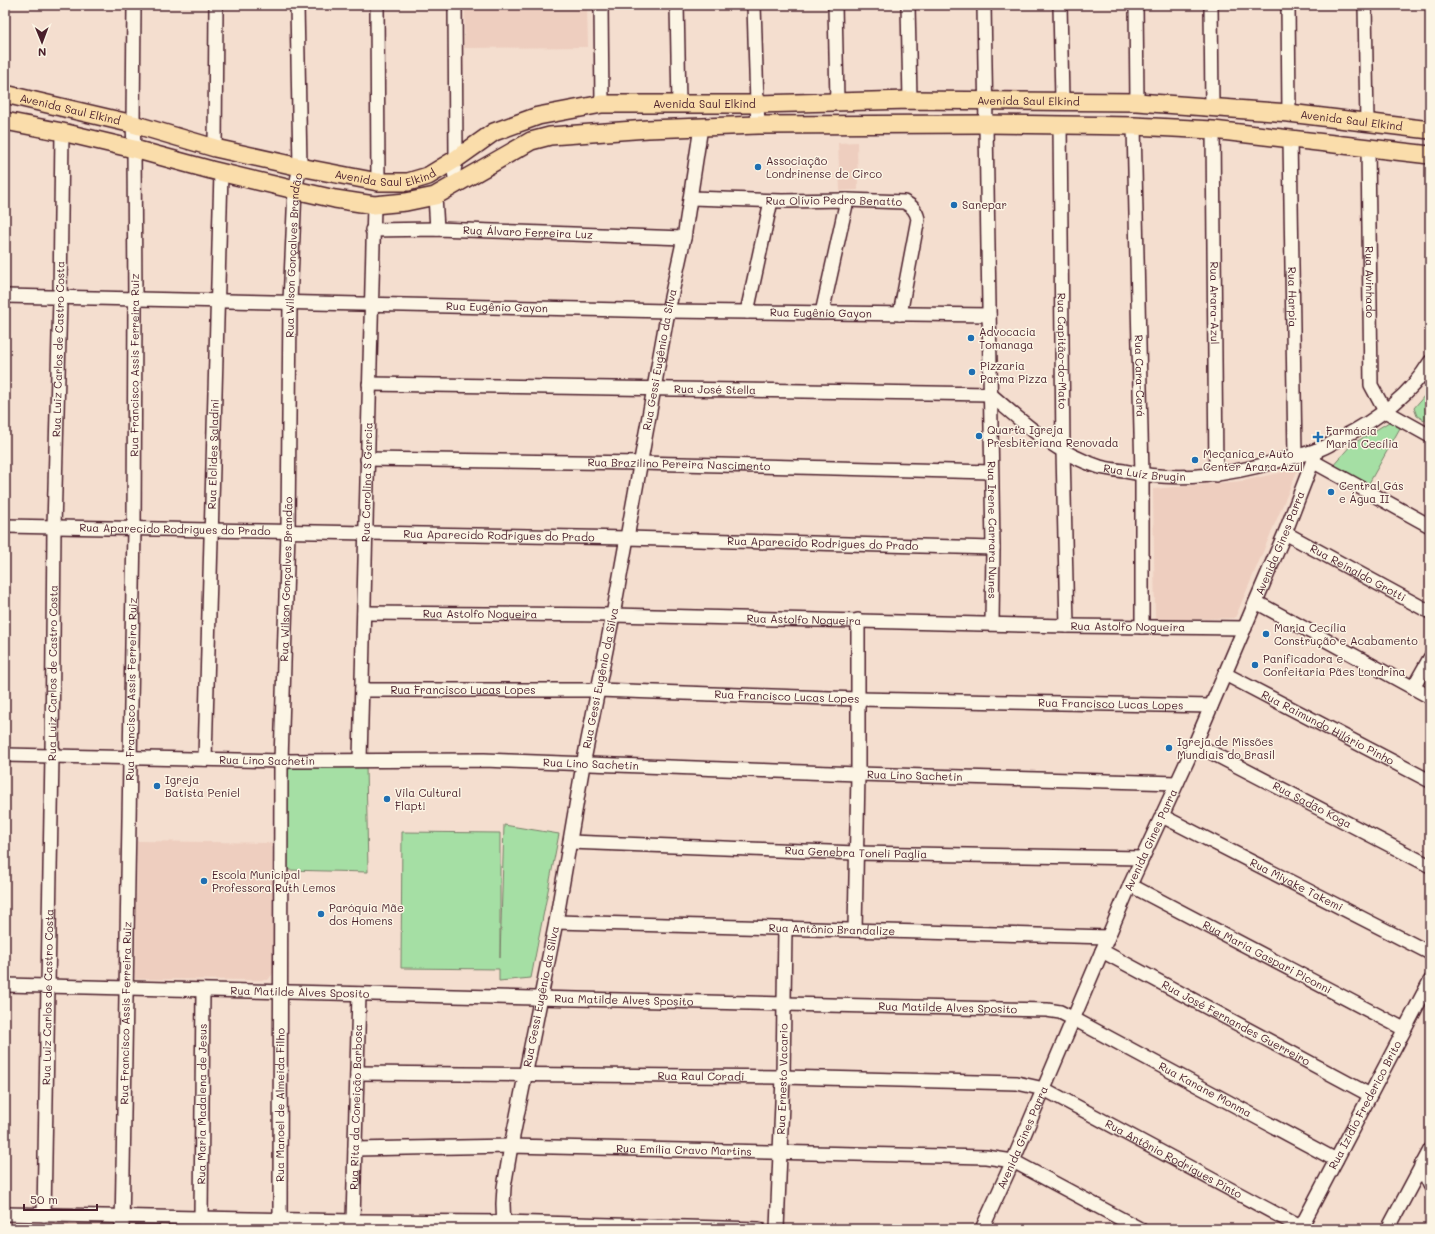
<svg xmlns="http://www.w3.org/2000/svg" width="1435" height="1234" font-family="Mali,sans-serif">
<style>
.built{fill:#eecebf}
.green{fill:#a5dfa4;stroke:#787f68}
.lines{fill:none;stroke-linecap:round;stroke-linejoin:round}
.minor-casing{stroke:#4a1f2b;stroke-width:16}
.major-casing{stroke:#4a1f2b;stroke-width:20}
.minor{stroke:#fcf5e5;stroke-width:13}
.major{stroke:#faddab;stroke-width:17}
.poi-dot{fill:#1f6fb2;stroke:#fcf5e5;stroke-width:1.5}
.labels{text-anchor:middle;stroke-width:3;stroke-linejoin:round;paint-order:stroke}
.street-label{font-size:11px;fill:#4a1f2b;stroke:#fcf5e5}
.poi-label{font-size:11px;fill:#4a1f2b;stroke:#fcf5e5;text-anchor:start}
</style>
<rect width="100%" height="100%" fill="#f4decf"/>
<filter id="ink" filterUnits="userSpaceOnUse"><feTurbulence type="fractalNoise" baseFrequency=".025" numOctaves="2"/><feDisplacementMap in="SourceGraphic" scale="8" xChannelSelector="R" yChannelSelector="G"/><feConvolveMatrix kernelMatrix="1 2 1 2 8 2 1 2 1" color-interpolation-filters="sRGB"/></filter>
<g filter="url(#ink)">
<g class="built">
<polygon points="465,5 587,5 588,47 464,48"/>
<polygon points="857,142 858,190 840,191 838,143"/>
<polygon points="1298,469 1235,618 1155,620 1153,489 1242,481"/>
<polygon points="137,841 272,843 275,971 268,980 135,979"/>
<polygon points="5,1223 111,1225 111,1229 5,1229"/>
</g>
<g class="green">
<polygon points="1430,389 1430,423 1417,416 1414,408"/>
<polygon points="1389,422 1400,428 1368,485 1332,467 1351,445"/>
<polygon points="366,765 368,872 286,870 285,851 287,786 289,767"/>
<polygon points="504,825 559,834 531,978 499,981 499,969 401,968 402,832 500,833 500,958"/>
</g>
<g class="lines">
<g class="minor-casing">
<g id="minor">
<polyline points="377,5 378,182"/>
<polyline points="455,5 456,159 454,171 456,184"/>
<polyline points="601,5 602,104"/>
<polyline points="677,5 679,104"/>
<polyline points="754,5 757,104 758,125"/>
<polyline points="835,5 837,101"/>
<polyline points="908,5 910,100"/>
<path id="s1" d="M984,5L993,548L992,623"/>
<polyline points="1060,5 1062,100"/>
<polyline points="1136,5 1137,102"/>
<polyline points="1211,5 1212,107"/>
<polyline points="1288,5 1289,113"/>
<polyline points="1365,5 1367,123"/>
<path id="s2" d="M1060,124L1063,451L1067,626"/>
<path id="s3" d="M1134,126L1142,475V627"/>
<path id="s4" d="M1213,130L1216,475"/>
<path id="s5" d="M1290,139L1295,456"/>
<polyline points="215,148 216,5"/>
<path id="s6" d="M1368,148L1371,385L1385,411L1430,436"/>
<polyline points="435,196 437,229"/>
<path id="s7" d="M691,198L782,201L847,200L904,202C912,206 916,210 918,219L900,314"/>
<path id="s8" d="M372,230L437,229L684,238"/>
<path id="s9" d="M5,296L668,311L989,315"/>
<polyline points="747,312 771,201"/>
<polyline points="822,313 847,200"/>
<path id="s10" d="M369,384L990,394"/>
<path id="s11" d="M990,394C1023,423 1057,454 1100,467C1108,469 1116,470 1124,471C1181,483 1230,475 1285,459C1296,456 1307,454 1317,450C1325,448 1332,443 1339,439C1375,421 1409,397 1430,362"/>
<path id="s12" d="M367,459L640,463L991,472"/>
<polyline points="1314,462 1430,526"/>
<path id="s13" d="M5,526L627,538L993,548"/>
<path id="s14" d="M1285,533L1430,612"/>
<polyline points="1256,602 1430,697"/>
<path id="s15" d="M364,613L613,615L1067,626L1245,628"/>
<path id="s16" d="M1225,674L1430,781"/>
<polyline points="1413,688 1430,658"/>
<path id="s17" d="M362,690H598L858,699L1211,706"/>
<path id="s18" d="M1195,744L1430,866"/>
<path id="s19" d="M5,755L281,761L484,760L858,774L1177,783"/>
<path id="s20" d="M205,759L221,173"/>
<path id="s21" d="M360,760L374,205"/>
<path id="s22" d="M1162,816L1430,953"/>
<path id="s23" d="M570,842L856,853L1142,858"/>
<path id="s24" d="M1130,885L1404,1029"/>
<path id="s25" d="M556,922L1108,937"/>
<polyline points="855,930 858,774 858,620"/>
<path id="s26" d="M1102,951L1370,1095"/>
<path id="s27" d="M5,985L785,1004L1047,1010L1060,1012L1074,1019L1336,1160"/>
<path id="s28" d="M357,1073L783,1077L1017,1083L1044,1089L1304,1229"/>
<path id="s29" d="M355,1149L511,1146L986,1157L1013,1161L1140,1229"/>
<polyline points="1421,1165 1430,1185"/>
<polyline points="5,1214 353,1221 503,1222 759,1229"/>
<path id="s30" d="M44,1215L52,755L54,527L60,298L62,132"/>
<path id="s31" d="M201,1218L203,990"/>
<path id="s32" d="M280,1219L281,761L288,531L290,302L295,190L300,167L297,5"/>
<path id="s33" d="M353,1221L359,994"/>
<path id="s34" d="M122,1229L134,529L135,299L134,149L133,124L134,5"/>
<path id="s35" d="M504,1229L503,1204L504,1187L511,1146L556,922L583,765L613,615L668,311L684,238L701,127"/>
<path id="s36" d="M777,1229L783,1077L785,928"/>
<path id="s37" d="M982,1229L1013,1161L1130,885L1195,744L1285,533L1317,450"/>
<path id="s38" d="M1300,1229L1430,981"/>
<polyline points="1388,1229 1430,1150"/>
</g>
</g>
<g class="major-casing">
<g id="major">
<path id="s39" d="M5,94L133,124L215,148L300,167L378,182H408L428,176L456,159L494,132L538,116L602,104H757L910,100L1137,102L1289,113L1430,130"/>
<polyline points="5,121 62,132 134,149 211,170 295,190 335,199 374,205 406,202 435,196 531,141 550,136 648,129 758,125 986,124 1134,126 1213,130 1430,155"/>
</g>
</g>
<use href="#minor" class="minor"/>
<use href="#major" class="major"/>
</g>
</g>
<g class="poi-dot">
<circle cx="758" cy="167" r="4"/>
<circle cx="954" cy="205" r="4"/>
<circle cx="971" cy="338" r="4"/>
<circle cx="972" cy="372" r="4"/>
<circle cx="979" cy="436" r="4"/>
<path d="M1316 431h4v4h4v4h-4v4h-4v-4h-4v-4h4z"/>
<circle cx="1195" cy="460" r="4"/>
<circle cx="1331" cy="492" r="4"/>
<circle cx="1266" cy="634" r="4"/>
<circle cx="1255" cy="665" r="4"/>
<circle cx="1169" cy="748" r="4"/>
<circle cx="157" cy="786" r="4"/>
<circle cx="387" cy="799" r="4"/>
<circle cx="204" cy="881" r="4"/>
<circle cx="321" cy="914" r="4"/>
</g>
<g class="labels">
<g class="street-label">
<text dy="4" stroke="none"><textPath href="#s39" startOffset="1052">Avenida Saul Elkind</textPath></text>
<text dy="4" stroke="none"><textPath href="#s39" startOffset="728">Avenida Saul Elkind</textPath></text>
<text dy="4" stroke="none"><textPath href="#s39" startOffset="67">Avenida Saul Elkind</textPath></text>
<text dy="4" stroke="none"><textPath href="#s39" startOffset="1376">Avenida Saul Elkind</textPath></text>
<text dy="4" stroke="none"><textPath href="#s39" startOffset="391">Avenida Saul Elkind</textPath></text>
<text dy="4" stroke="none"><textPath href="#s7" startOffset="143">Rua Olívio Pedro Benatto</textPath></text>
<text dy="4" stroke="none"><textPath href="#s8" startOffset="156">Rua Álvaro Ferreira Luz</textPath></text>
<text dy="4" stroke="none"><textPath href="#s32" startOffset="964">Rua Wilson Gonçalves Brandão</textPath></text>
<text dy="4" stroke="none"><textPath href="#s6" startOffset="134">Rua Avinhado</textPath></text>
<text dy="4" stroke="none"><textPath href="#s5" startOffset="158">Rua Harpia</textPath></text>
<text dy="4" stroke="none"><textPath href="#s4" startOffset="173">Rua Arara-Azul</textPath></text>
<text dy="4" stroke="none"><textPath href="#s9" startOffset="492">Rua Eugênio Gayon</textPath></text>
<text dy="4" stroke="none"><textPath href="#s9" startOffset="816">Rua Eugênio Gayon</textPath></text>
<text dy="4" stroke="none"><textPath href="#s30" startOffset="866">Rua Luiz Carlos de Castro Costa</textPath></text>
<text dy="4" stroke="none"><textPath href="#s2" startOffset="227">Rua Capitão-do-Mato</textPath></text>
<text dy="4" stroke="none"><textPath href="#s35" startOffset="884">Rua Gessi Eugênio da Silva</textPath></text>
<text dy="4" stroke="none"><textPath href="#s34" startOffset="864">Rua Francisco Assis Ferreira Ruiz</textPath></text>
<text dy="4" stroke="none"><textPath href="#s3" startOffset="250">Rua Cara-Cará</textPath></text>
<text dy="4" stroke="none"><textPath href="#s10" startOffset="346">Rua José Stella</textPath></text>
<text dy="4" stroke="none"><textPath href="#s20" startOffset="305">Rua Elclides Saladini</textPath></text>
<text dy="4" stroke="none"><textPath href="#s12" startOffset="312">Rua Brazilino Pereira Nascimento</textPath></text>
<text dy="4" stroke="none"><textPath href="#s11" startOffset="178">Rua Luíz Brugin</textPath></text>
<text dy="4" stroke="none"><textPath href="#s21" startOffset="278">Rua Carolina S Garcia</textPath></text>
<text dy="4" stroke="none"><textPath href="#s13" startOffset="170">Rua Aparecido Rodrigues do Prado</textPath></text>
<text dy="4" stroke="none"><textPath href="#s1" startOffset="525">Rua Irene Carrara Nunes</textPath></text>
<text dy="4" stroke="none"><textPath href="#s13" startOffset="494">Rua Aparecido Rodrigues do Prado</textPath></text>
<text dy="4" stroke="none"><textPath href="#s13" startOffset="818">Rua Aparecido Rodrigues do Prado</textPath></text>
<text dy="4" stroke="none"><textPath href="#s37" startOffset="748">Avenida Gines Parra</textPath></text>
<text dy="4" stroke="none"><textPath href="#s14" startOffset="83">Rua Reinaldo Grotti</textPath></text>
<text dy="4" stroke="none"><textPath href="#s32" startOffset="640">Rua Wilson Gonçalves Brandão</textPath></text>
<text dy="4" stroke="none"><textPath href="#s15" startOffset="116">Rua Astolfo Nogueira</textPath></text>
<text dy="4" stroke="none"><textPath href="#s15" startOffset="440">Rua Astolfo Nogueira</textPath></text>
<text dy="4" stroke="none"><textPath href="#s15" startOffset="764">Rua Astolfo Nogueira</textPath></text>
<text dy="4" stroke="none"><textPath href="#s30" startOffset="542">Rua Luiz Carlos de Castro Costa</textPath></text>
<text dy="4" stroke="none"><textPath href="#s35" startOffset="560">Rua Gessi Eugênio da Silva</textPath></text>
<text dy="4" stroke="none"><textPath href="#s34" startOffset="540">Rua Francisco Assis Ferreira Ruiz</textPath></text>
<text dy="4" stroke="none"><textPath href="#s17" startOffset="101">Rua Francisco Lucas Lopes</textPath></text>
<text dy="4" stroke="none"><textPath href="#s17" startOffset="425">Rua Francisco Lucas Lopes</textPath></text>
<text dy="4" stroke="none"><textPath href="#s17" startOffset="749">Rua Francisco Lucas Lopes</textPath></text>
<text dy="4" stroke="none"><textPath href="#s16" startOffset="116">Rua Raimundo Hilário Pinho</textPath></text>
<text dy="4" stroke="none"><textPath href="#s19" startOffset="262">Rua Lino Sachetin</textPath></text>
<text dy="4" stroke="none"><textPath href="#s19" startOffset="586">Rua Lino Sachetin</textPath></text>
<text dy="4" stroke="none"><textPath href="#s19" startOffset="910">Rua Lino Sachetin</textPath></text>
<text dy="4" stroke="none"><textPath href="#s18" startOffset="132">Rua Sadão Koga</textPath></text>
<text dy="4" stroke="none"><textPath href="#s37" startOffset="424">Avenida Gines Parra</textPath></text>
<text dy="4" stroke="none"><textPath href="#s23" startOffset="286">Rua Genebra Toneli Paglia</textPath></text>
<text dy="4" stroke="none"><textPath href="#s22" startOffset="151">Rua Miyake Takemi</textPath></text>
<text dy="4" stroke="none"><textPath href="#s25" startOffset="276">Rua Antônio Brandalize</textPath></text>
<text dy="4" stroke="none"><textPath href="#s24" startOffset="155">Rua Maria Gaspari Piconni</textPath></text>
<text dy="4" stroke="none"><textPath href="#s27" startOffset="295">Rua Matilde Alves Sposito</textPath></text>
<text dy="4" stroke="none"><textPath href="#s35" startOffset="236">Rua Gessi Eugênio da Silva</textPath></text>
<text dy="4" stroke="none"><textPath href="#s30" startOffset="218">Rua Luiz Carlos de Castro Costa</textPath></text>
<text dy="4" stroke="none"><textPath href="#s27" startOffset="619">Rua Matilde Alves Sposito</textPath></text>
<text dy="4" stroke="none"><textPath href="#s27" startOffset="943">Rua Matilde Alves Sposito</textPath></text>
<text dy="4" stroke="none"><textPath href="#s34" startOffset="216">Rua Francisco Assis Ferreira Ruiz</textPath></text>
<text dy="4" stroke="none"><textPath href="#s26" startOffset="152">Rua José Fernandes Guerreiro</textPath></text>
<text dy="4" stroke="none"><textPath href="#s28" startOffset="344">Rua Raul Coradi</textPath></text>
<text dy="4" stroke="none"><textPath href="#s36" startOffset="150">Rua Ernesto Vacario</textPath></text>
<text dy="4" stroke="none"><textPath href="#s27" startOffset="1220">Rua Kanane Monma</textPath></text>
<text dy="4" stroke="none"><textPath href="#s31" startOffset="114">Rua Maria Madalena de Jesus</textPath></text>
<text dy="4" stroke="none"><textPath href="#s32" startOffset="114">Rua Manoel de Almeida Filho</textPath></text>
<text dy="4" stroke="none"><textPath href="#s38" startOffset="140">Rua Izidio Frederico Brito</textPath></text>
<text dy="4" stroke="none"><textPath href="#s33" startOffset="114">Rua Rita da Coneição Barbosa</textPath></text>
<text dy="4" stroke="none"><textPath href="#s37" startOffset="100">Avenida Gines Parra</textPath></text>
<text dy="4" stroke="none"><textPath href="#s29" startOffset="329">Rua Emília Cravo Martins</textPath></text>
<text dy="4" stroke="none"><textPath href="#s28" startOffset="835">Rua Antônio Rodrigues Pinto</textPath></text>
</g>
<g class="poi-label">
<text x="766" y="165">Associação<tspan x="766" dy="13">Londrinense de Circo</tspan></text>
<text x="962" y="209">Sanepar</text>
<text x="979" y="336">Advocacia<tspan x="979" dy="13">Tomanaga</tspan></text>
<text x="980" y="370">Pizzaria<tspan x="980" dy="13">Parma Pizza</tspan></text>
<text x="987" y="434">Quarta Igreja<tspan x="987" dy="13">Presbiteriana Renovada</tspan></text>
<text x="1326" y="435">Farmácia<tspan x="1326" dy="13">Maria Cecília</tspan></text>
<text x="1203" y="458">Mecanica e Auto<tspan x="1203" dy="13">Center Arara Azul</tspan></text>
<text x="1339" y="490">Central Gás<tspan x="1339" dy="13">e Água II</tspan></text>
<text x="1274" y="632">Maria Cecília<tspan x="1274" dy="13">Construção e Acabamento</tspan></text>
<text x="1263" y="663">Panificadora e<tspan x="1263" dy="13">Confeitaria Pães Londrina</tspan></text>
<text x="1177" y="746">Igreja de Missões<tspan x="1177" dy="13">Mundiais do Brasil</tspan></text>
<text x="165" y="784">Igreja<tspan x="165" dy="13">Batista Peniel</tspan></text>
<text x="395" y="797">Vila Cultural<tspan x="395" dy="13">Flapt!</tspan></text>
<text x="212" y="879">Escola Municipal<tspan x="212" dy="13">Professora Ruth Lemos</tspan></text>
<text x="329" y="912">Paróquia Mãe<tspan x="329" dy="13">dos Homens</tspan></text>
</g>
</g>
<rect width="1435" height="1234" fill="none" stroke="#fcf5e5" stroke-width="20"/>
<rect x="10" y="10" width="1415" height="1214" fill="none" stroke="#4a1f2b" stroke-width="1.5" filter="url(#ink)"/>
<g transform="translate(42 42) rotate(179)" stroke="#fcf5e5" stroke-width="3" paint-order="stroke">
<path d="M0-3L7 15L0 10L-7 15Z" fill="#4a1f2b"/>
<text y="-6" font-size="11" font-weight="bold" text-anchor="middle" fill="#4a1f2b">N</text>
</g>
<path d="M24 1204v6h73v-6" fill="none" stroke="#4a1f2b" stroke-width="2"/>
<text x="30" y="1204" font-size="12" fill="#4a1f2b" stroke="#fcf5e5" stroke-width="3" paint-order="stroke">50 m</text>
</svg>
